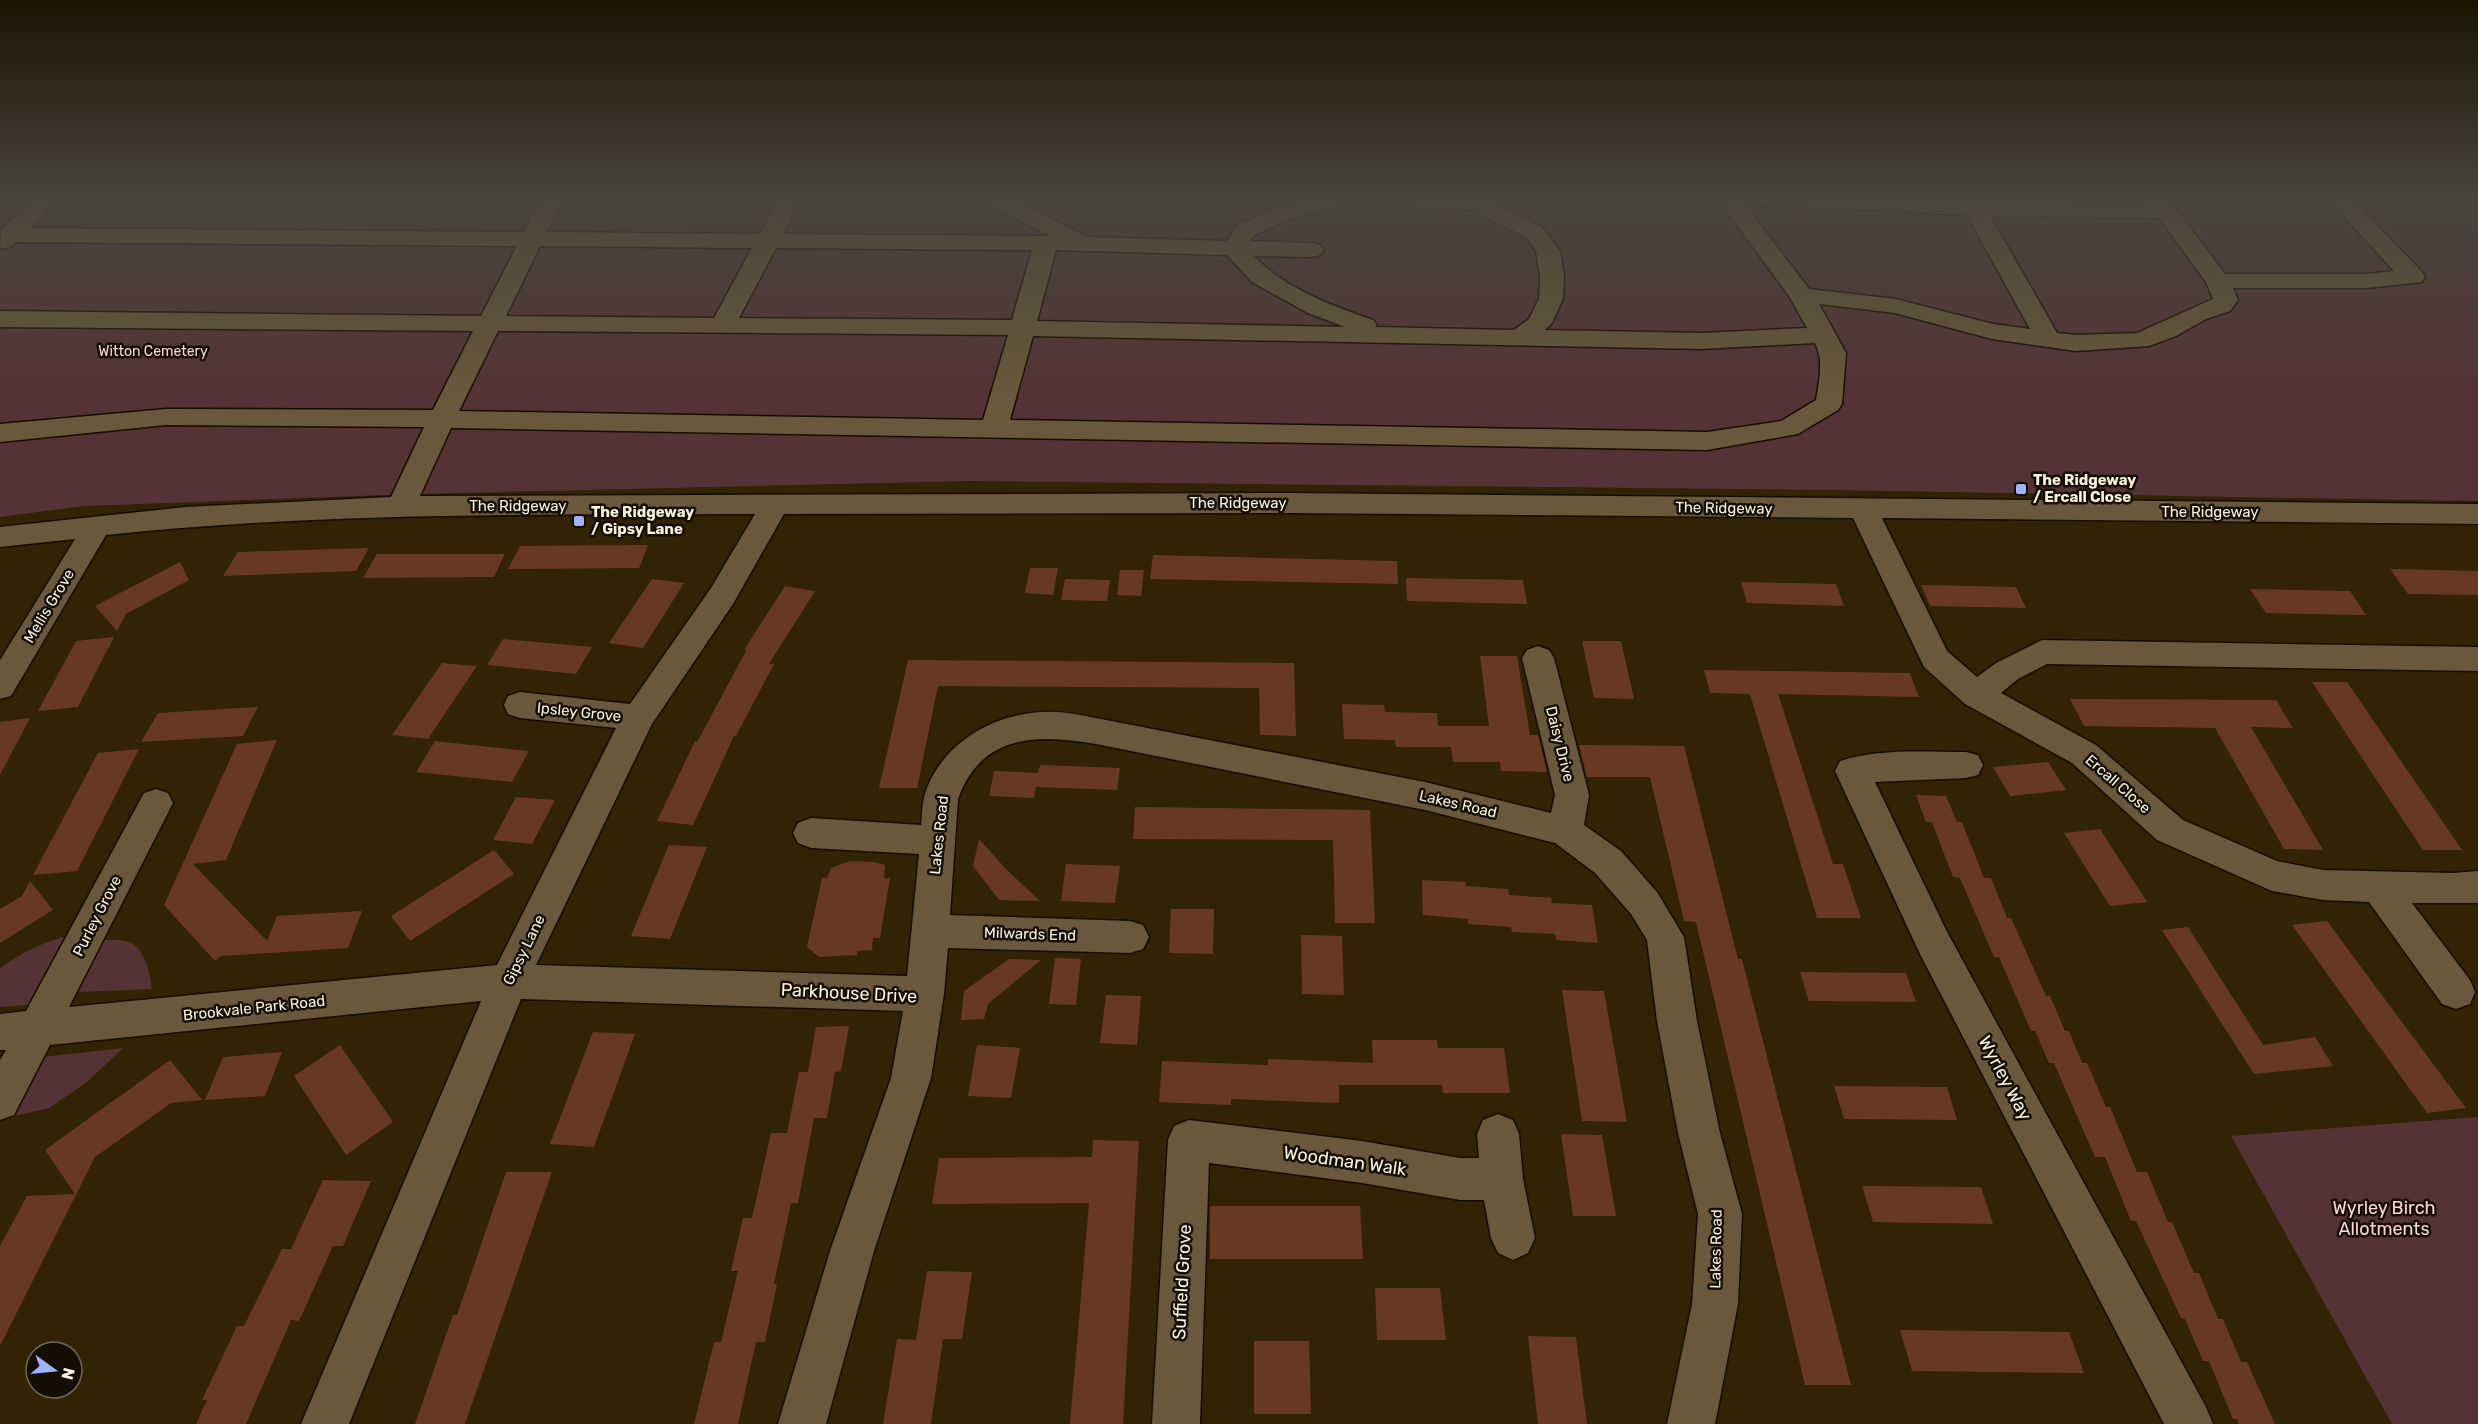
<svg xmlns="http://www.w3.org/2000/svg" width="2478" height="1424" font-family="Rubik,sans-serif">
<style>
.green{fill:#543336}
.building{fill:#673921}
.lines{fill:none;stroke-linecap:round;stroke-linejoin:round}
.minor-casing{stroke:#170c00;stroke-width:3}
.minor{fill:#69583b;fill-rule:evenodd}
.poi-dot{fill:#9fb3fd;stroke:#140e03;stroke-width:2}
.labels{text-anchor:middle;stroke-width:5;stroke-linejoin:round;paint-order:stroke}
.far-park-label{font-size:14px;fill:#fbd5d8;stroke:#140e03}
.poi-label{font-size:15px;font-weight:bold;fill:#fbf1e0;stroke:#140e03;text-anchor:start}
.street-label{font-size:15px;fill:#fbf1e0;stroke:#140e03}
.near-street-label{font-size:18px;fill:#fbf1e0;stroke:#140e03}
.near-park-label{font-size:18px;fill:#fbd5d8;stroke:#140e03}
</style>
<rect width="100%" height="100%" fill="#322305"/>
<g class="green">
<polygon points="0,198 2478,198 2478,501 1833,490 969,481 414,494 84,506 0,517"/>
<path d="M72,935L28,1005L0,1007V968C23,952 45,941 72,935Z"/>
<path d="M102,940C109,940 118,939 126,941C145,946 150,973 152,989L78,992Z"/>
<polygon points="123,1048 87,1082 49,1108 10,1117 43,1057"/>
<polygon points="2478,1117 2478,1424 2392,1424 2231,1136"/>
</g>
<g class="building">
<polygon points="648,545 639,568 508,569 520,546"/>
<polygon points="369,548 356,571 223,576 238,552"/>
<polygon points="377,554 505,554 494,577 363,578"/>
<polygon points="1153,555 1397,561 1398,584 1150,579"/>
<polygon points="180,562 189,580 126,614 117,631 95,606"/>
<polygon points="1030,568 1058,568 1053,595 1025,593"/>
<polygon points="2390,569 2478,571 2478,595 2408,594"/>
<polygon points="1120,570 1144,570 1141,596 1117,595"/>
<polygon points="1406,578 1523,580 1527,604 1407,601"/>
<polygon points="652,579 684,583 643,648 609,643"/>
<polygon points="1065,579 1110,580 1107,601 1061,600"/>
<polygon points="1741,582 1836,584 1844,606 1747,603"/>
<polygon points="1921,585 2016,587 2026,608 1930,606"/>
<polygon points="785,586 815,591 769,664 774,664 736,736 734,736 693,825 657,821 695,741 697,742 746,651 744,650"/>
<polygon points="2250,589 2350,591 2366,615 2266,613"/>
<polygon points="114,637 78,707 38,711 76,641"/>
<polygon points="503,639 570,645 592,647 576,674 487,665"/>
<polygon points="1582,641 1621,641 1634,699 1594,698"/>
<polygon points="1480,656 1517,656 1530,735 1538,735 1547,772 1501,771 1500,762 1453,762 1451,747 1396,747 1395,740 1344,739 1342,704 1384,705 1385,712 1437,713 1438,726 1489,726"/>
<polygon points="908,660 1294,663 1296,736 1260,735 1259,688 938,686 917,788 879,788"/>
<polygon points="442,663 477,666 428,739 392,735"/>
<polygon points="1704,670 1910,673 1919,697 1778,694 1833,864 1843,864 1861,918 1817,918 1750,694 1710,693"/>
<polygon points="2312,682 2347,682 2462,850 2423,850"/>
<polygon points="2070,699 2276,700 2293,728 2251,727 2323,850 2284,849 2215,728 2084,726"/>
<polygon points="258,707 243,736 141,742 158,713"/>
<polygon points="30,718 0,775 0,722"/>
<polygon points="277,740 226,860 193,864 267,941 277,916 362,911 348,948 221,956 215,961 164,905 237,744"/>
<polygon points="435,741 499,748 529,751 512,782 416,772"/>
<polygon points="1579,745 1684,746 1738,959 1742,959 1851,1385 1805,1385 1696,922 1684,921 1650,777 1587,777"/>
<polygon points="139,749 77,871 33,875 98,753"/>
<polygon points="2048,762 2066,790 2010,796 1993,767"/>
<polygon points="1040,765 1120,768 1117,790 1036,787 1034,798 989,796 994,771 1038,773"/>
<polygon points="1916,795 1946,796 1957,822 1962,822 1984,878 1991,878 2007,918 2011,918 2046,996 2050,996 2065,1031 2069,1031 2082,1063 2087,1063 2106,1107 2110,1107 2137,1172 2147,1172 2168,1222 2172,1222 2194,1273 2199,1273 2218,1319 2223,1319 2241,1362 2247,1362 2275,1424 2239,1424 2237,1419 2233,1419 2209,1361 2203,1361 2185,1319 2181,1318 2136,1221 2131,1221 2105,1157 2095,1157 2054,1063 2049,1063 2035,1031 2031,1031 1999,957 1994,957 1960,878 1953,877 1932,822 1926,822"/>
<polygon points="516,797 555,800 532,844 493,840"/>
<polygon points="1135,807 1370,810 1375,923 1335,923 1333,840 1133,839"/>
<polygon points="2100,829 2116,854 2147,902 2110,906 2064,833"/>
<polygon points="979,839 1006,869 1040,901 999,900 973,866"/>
<polygon points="669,845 707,847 670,939 631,936"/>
<polygon points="494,850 514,874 410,941 391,916"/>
<polygon points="850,861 874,862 885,865 884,878 890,878 880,938 873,938 872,950 857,951 857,955 819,957 807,947 822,878 827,878 831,868"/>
<polygon points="1066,864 1120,866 1115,903 1061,901"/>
<polygon points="1422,880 1466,882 1466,886 1508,889 1509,895 1552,898 1551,903 1592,905 1598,943 1556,940 1555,934 1512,932 1511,927 1468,924 1468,919 1423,915"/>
<polygon points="30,881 53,910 0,943 0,909 22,896"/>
<polygon points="1171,909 1214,909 1213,954 1169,953"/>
<polygon points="2327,921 2384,998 2466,1108 2427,1113 2292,925"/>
<polygon points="2188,927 2263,1045 2315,1037 2333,1066 2254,1074 2162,930"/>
<polygon points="1301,935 1342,936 1344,995 1302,994"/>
<polygon points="1055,958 1081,959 1076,1005 1049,1004"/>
<polygon points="1009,959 1041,960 988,1004 984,1019 961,1020 964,991"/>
<polygon points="1800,972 1906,973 1916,1002 1809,1001"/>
<polygon points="1562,990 1604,991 1627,1122 1582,1121"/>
<polygon points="1106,995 1141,996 1137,1045 1100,1043"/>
<polygon points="849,1026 841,1071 835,1072 827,1118 814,1118 798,1203 791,1203 774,1284 777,1284 765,1342 756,1342 738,1424 694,1424 714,1342 721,1342 738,1271 731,1271 743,1218 752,1218 771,1133 787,1133 799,1072 808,1072 816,1027"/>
<polygon points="593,1032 635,1034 594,1147 550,1144"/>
<polygon points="1372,1040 1437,1040 1438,1048 1504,1048 1510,1093 1443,1093 1442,1085 1339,1085 1339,1103 1231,1099 1231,1105 1159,1102 1162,1061 1268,1065 1268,1059 1373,1063"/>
<polygon points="340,1045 393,1122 346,1155 294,1076"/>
<polygon points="977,1045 1020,1048 1011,1098 968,1096"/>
<polygon points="282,1052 265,1096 205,1100 223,1057"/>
<polygon points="170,1060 202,1100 171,1103 95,1157 0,1346 0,1246 27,1196 75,1194 45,1150"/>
<polygon points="1834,1086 1947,1087 1957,1120 1844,1119"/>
<polygon points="1561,1134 1602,1135 1616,1216 1573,1216"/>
<polygon points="1093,1140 1139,1141 1123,1424 1070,1424 1089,1203 932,1204 939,1158 1092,1157"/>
<polygon points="506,1172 552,1172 465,1424 415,1424 453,1315 457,1315"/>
<polygon points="323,1180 371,1181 343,1246 333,1246 299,1321 291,1320 246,1424 196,1424 207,1400 202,1400 237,1326 244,1326 282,1249 291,1249"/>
<polygon points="1862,1186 1981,1187 1993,1224 1873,1222"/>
<polygon points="1210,1206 1360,1206 1363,1259 1210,1259"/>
<polygon points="927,1271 972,1272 962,1339 943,1339 931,1424 883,1424 897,1339 916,1340"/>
<polygon points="1375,1288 1440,1288 1446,1340 1377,1340"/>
<polygon points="1900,1330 2069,1332 2084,1373 1912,1371"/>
<polygon points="1528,1336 1576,1337 1587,1424 1538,1424"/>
<polygon points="1254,1341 1309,1341 1311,1414 1254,1414"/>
</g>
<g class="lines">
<g class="minor-casing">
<g id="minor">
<path d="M36,198H60L30,228L524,232L541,198H563L547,232L760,234L780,198H802L783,234L1051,236L985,203L982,198H1011L1087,237L1227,241L1237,225L1283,206L1318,198H1484L1542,227L1560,251L1564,276L1563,299L1552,323L1545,330L1701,333L1807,328L1789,296L1717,198H1740L1809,289L1896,299L1993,324L2030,329L1967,215L1761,205L1753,203L1750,198C1883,196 2016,203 2149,204L2145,198H2168L2225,274H2367L2394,271L2327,198H2351L2422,272L2425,277L2422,282L2367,288H2233L2238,300L2230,311L2206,319L2176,336L2149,346L2076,351L1992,339L1895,313L1819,304L1846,353L1842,404L1838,410L1798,434L1707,450L451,428L420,496L1289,493L2478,504V524L1882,518L1947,651L1977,677L1996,663L2042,640L2478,647V671L2047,664L2018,679L2001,693L2096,745L2183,820L2277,861L2323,870L2453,873L2478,871V903H2412L2470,980L2475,992L2470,1004L2456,1009L2442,1004L2369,902L2323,900L2272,891L2157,840L2072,763L1965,704L1924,667L1853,518L1289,513L784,514L733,604L652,724L536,965L907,976L919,854L811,848L798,843L793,833L798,823L811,818L921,825C922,816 922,806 924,797C939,745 992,713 1045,712C1062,711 1079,715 1096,718L1425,782L1551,813L1555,795L1522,658L1527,650L1538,646L1549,650L1554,658L1589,795L1584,825L1621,851L1657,892L1684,937L1697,1021L1720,1133L1742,1214L1738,1304L1715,1424H1667L1692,1304L1698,1214L1678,1133L1657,1021L1647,940L1631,914L1595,873L1555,843L1425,810L1096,744C1038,734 982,733 958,799L950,915L1130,921L1143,925L1149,937L1143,949L1130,953L948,948L944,994L931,1078L874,1251L826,1424H778L830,1251L891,1078L903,1011L521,999L349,1424H301L481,1001L50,1045L14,1115L0,1120V1060L6,1050H0V1014L26,1011L144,793L156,789L168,793L173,803L69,1007L497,965L616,728L520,718L508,714L504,705L508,696L520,692L630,704L711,588L755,514C538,515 322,512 106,535L11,696L0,699V660L75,539L0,547V527L185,507L391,497L424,427L166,425L0,442V424L166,409L433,410L473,331L0,327V311L481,316L517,246L16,242L10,247L0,249L1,230ZM1358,199L1360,203L1368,205L1472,210L1526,237L1536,251L1540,276L1539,299L1529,319L1514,330L1375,327L1377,325L1373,320C1331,305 1285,289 1254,256L1312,257L1320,255L1324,250L1320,245L1312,243L1250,241L1254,235L1298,216L1355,203ZM1990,216L2159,218L2206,282L2213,299L2137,333L2076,335L2057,333ZM540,246L752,248L714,318L506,316ZM776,248L1032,250L1012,320L739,318ZM1056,250L1227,255L1252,282L1308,313L1345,327L1037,321ZM498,331L1008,335L983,420L459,411ZM1033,336L1701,349L1815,343C1824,361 1819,381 1816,400L1781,421L1707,432L1010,420Z"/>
<path d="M1966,752L1978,755L1983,765L1978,775L1966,778L1875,782L1946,930L2206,1407L2213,1424H2164L1920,954L1835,771L1840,761C1879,748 1925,752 1966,752Z"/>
<polygon points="1498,1114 1513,1120 1519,1134 1523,1179 1535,1238 1528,1253 1513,1260 1498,1253 1491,1238 1484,1200 1460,1200 1362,1183 1209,1163 1200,1424 1152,1424 1168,1140 1174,1126 1189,1120 1362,1141 1460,1158 1479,1158 1477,1134 1483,1120"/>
</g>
</g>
<use href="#minor" class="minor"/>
</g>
<linearGradient id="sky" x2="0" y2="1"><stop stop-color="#1c1303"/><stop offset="0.5" stop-color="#49453b"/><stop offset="1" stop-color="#49453b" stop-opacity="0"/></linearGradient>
<rect width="2478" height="397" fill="url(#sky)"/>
<g class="poi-dot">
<rect x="2015" y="483" width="12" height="12" rx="3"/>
<rect x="573" y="515" width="12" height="12" rx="3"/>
</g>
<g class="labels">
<g class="far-park-label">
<text x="153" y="356">Witton Cemetery</text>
</g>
<g class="poi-label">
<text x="2033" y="485">The Ridgeway<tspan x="2033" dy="17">/ Ercall Close</tspan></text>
<text x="591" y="517">The Ridgeway<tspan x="591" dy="17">/ Gipsy Lane</tspan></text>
</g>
<g class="street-label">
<text x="1238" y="508">The Ridgeway</text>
<text x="518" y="511">The Ridgeway</text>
<text transform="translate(1724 508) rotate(1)" y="5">The Ridgeway</text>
<text x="2210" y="517">The Ridgeway</text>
<text transform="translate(49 606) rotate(-59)" y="5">Mellis Grove</text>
<text transform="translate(579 712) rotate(6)" y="5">Ipsley Grove</text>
<text transform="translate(1560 744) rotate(76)" y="5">Daisy Drive</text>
<text transform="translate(2118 784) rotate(41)" y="5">Ercall Close</text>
<text transform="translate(1458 804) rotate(13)" y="5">Lakes Road</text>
<text transform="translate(939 835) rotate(-84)" y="5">Lakes Road</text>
<text transform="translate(97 916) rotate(-63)" y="5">Purley Grove</text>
<text transform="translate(1030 934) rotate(2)" y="5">Milwards End</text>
<text transform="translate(524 950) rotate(-64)" y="5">Gipsy Lane</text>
<text transform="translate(254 1008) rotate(-6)" y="5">Brookvale Park Road</text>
<text transform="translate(1716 1249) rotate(-89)" y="5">Lakes Road</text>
</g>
<g class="near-street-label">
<text transform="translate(849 993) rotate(3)" y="6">Parkhouse Drive</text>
<text transform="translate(2005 1078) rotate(62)" y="6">Wyrley Way</text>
<text transform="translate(1345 1161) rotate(8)" y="6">Woodman Walk</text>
<text transform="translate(1182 1282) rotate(-87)" y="6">Suffield Grove</text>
</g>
<g class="near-park-label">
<text x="2384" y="1214">Wyrley Birch<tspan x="2384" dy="21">Allotments</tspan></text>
</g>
</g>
<g transform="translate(54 1370) rotate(105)"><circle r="28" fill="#140e03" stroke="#70695b" stroke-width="1.5"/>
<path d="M0-4.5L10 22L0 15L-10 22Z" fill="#9fb3fd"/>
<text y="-9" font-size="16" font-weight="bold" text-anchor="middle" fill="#fbf1e0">N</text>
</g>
</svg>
